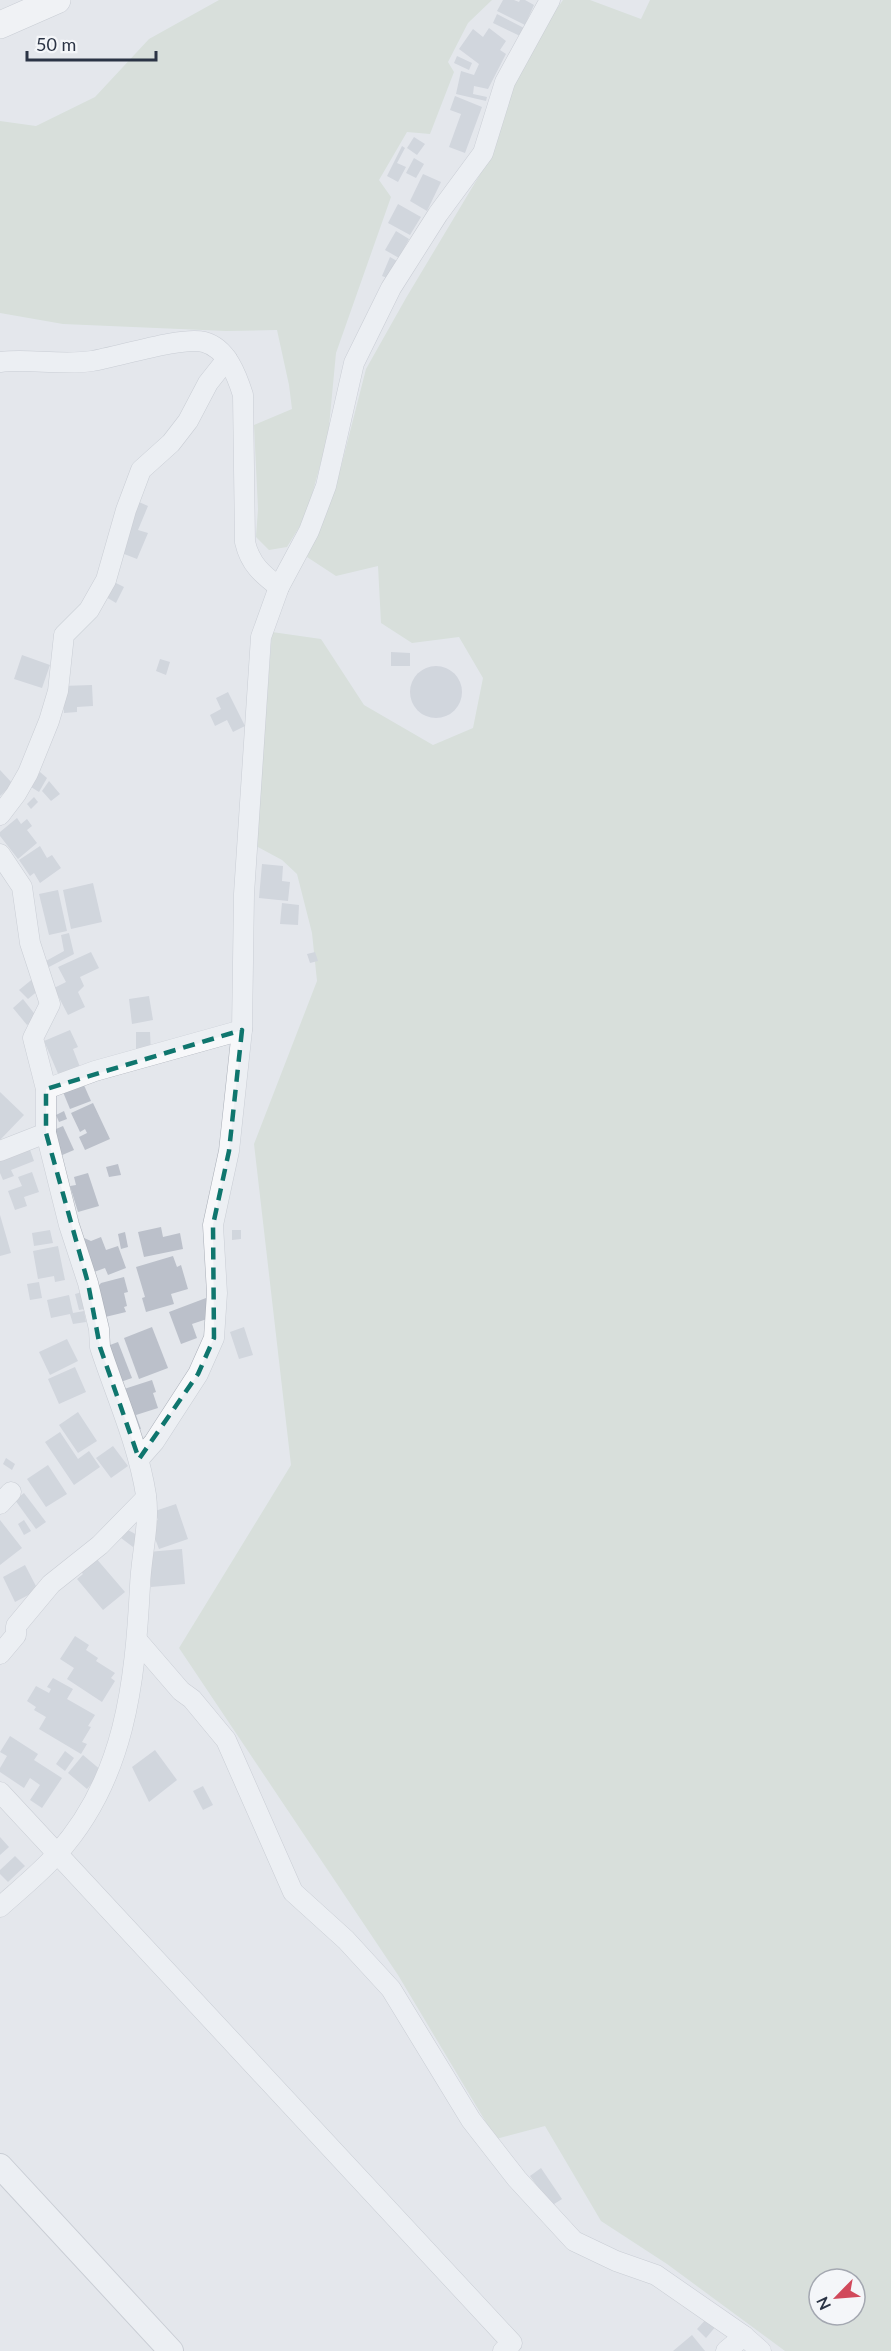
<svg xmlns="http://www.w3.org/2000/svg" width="891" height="2351" font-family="Lato,sans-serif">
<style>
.green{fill:#c9d6c5;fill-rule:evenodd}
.building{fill:#bbc0ca}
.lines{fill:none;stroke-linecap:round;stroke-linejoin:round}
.minor-casing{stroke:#a9aeb7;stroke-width:21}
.tertiary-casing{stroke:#a9aeb7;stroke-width:26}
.secondary-casing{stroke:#a9aeb7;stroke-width:28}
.minor{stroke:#f7f8fa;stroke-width:20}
.tertiary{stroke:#f7f8fa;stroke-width:24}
.secondary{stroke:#fff;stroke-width:27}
.marked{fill:none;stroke:#0f766e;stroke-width:4.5;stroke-dasharray:12 8;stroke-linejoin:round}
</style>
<rect width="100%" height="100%" fill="#e4e7ec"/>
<g class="green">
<polygon points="219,0 492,0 468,23 448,62 454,72 430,134 407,132 379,180 391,197 336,353 328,437 306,516 287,547 269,550 256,537 258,509 254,425 292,409 289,385 277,330 226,331 63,324 0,313 0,121 36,126 95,97 149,39"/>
<path d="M563,0H590L641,19L650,0H891V2351H785L667,2264L601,2221L545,2126L496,2139L398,1975L179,1648L291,1465L254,1144L317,981L312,933L297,874L282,860L256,846L272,632L321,639L364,705L433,745L473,728L483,678L459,637L412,643L381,623L378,566L336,576L307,557L341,467L366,369L406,298L491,156L514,70ZM819,2279H855V2315H819Z"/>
</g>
<g class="building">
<polygon points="503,0 514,0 519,2 520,0 525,0 534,5 525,25 497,11"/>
<polygon points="497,14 524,28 520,36 493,23"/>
<polygon points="489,28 506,41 500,50 506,54 488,89 474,86 473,94 487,97 486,101 456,94 461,71 474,75 479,64 459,49 473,29 483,37"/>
<polygon points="457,56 472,63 469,70 454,63"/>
<polygon points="455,96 482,107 465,153 449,147 461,114 450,110"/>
<polygon points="414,137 425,144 417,155 407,148"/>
<polygon points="402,146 405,148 397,163 406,167 398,182 387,176"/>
<polygon points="414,158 424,164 416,178 406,173"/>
<polygon points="423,174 441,182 427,211 410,201"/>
<polygon points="398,204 421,217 410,235 388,223"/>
<polygon points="396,231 409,239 399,258 385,250"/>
<polygon points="390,257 397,261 390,279 382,276"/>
<polygon points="139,502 148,506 138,530 148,533 137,559 119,552"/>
<polygon points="114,582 124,587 116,603 106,597"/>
<polygon points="391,652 410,653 410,666 391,666"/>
<polygon points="22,655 50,665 42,688 14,679"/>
<polygon points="160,659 170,662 166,675 156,671"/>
<circle cx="436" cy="692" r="26"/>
<polygon points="92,685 93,706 77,707 77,712 64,713 62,686"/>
<polygon points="228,692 245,726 233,732 227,720 215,726 210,715 221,709 216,698"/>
<polygon points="0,770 13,784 0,796"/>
<polygon points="40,772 47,778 39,792 31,787"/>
<polygon points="49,781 60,794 51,801 42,791"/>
<polygon points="34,797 38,802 31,809 27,804"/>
<polygon points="17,818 21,824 27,819 32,826 27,830 37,843 18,859 0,836 0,832"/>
<polygon points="40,846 47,858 52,855 61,868 40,883 34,873 30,876 19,860"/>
<polygon points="262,864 283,866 282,881 290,882 288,901 259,898"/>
<polygon points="93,883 102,922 71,929 63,890"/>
<polygon points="58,890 67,931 49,935 39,894"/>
<polygon points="282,903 299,905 298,925 280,924"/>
<polygon points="69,933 74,954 49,967 46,961 64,951 61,935"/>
<polygon points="91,952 99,968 80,977 84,986 78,992 85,1007 68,1015 54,988 66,982 58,967"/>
<polygon points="315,952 318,961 310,963 307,954"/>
<polygon points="35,977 39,990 28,999 19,990"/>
<polygon points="149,996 153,1020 132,1024 129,999"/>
<polygon points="23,999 37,1017 27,1025 13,1008"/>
<polygon points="70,1030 78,1047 73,1049 80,1067 59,1076 44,1041"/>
<polygon points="136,1032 150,1032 151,1053 136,1053"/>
<polygon points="83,1083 91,1101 70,1109 63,1092"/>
<polygon points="0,1092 24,1115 0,1140"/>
<polygon points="93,1103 110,1139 85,1150 79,1137 87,1133 85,1129 80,1132 71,1113"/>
<polygon points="64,1111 67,1119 59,1122 56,1115"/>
<polygon points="63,1126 74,1150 60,1156 49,1132"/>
<polygon points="29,1147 34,1161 11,1170 14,1176 3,1180 0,1173 0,1154"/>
<polygon points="118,1164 121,1175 109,1177 106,1167"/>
<polygon points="32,1172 39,1192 24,1197 27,1206 15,1210 8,1191 22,1186 18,1177"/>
<polygon points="88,1173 99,1206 78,1212 70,1186 76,1185 74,1177"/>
<polygon points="0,1215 11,1253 0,1256"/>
<polygon points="161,1227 163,1237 180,1233 183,1249 144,1257 138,1232"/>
<polygon points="50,1230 53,1243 34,1246 32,1233"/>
<polygon points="232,1230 241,1230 241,1239 232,1240"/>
<polygon points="125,1232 128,1247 121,1249 118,1234"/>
<polygon points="101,1237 106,1250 118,1246 126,1268 108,1275 105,1268 94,1272 79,1240 84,1238 91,1241"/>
<polygon points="58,1246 65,1280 55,1282 54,1276 38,1279 33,1251"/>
<polygon points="173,1256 177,1267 181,1265 188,1289 171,1294 174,1304 146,1312 142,1298 145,1297 136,1267"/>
<polygon points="124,1277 128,1292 124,1293 127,1306 124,1307 126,1312 101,1318 94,1291 101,1283"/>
<polygon points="39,1282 42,1298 30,1300 27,1284"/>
<polygon points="86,1291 90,1308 79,1310 75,1294"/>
<polygon points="69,1295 73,1313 84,1311 86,1322 73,1324 70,1314 51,1318 47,1300"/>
<polygon points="206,1298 213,1317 192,1324 197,1338 181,1344 169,1312"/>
<polygon points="152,1327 168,1368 139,1379 124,1338"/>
<polygon points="244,1327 253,1355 239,1359 230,1332"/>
<polygon points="67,1339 78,1361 50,1375 39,1352"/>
<polygon points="118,1342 132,1378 115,1384 102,1348"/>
<polygon points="75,1367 86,1392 59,1404 48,1379"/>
<polygon points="152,1380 156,1392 153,1393 158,1408 136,1415 141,1429 134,1431 121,1390"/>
<polygon points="78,1412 97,1441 78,1453 59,1425"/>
<polygon points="60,1432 78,1459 89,1451 100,1467 74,1485 45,1442"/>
<polygon points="113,1446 128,1466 111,1478 96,1458"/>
<polygon points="6,1458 15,1464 12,1470 3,1464"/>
<polygon points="48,1465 67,1494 46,1507 27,1479"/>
<polygon points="24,1493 46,1522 36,1529 15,1500"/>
<polygon points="176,1504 188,1539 159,1549 149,1523 158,1520 155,1511"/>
<polygon points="0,1520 22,1548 0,1565"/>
<polygon points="24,1520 31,1531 24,1535 18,1524"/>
<polygon points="128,1530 139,1536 133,1547 121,1538"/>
<polygon points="182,1549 185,1584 151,1587 148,1552"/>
<polygon points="95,1557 125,1592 103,1610 77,1579 83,1574 79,1570"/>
<polygon points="25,1565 38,1590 15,1602 3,1577"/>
<polygon points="75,1636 89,1645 86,1650 98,1658 96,1661 115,1673 111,1678 115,1681 102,1702 67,1679 74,1668 60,1659"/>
<polygon points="53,1678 73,1689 67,1699 95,1715 88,1726 91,1727 82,1742 87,1744 81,1754 39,1729 46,1717 34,1710 36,1707 27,1701 36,1686 49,1693 51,1689 47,1687"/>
<polygon points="10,1736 38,1754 34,1760 62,1778 42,1808 30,1800 40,1785 30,1778 24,1788 0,1772 0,1768 7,1756 0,1752"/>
<polygon points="155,1750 177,1780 149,1802 132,1767"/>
<polygon points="65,1751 74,1758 65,1771 56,1764"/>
<polygon points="83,1755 102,1771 87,1789 68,1773"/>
<polygon points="203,1786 213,1805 203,1810 193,1791"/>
<polygon points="0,1837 9,1847 0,1855"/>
<polygon points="15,1856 25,1866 8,1882 0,1874 0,1870"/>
<polygon points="541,2168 562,2199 551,2206 530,2176"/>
<polygon points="708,2317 717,2325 706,2338 697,2329"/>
<polygon points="692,2335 705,2351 673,2351"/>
</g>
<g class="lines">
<g class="minor-casing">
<g id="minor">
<path d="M0,362C29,358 60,366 92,361C118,357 182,336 204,342C227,348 237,376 243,395L245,542C250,564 262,574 279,587"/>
<polyline points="0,815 16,794 28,773 49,721 58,691 64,635 89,610 106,580 126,510 141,470 171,443 188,421 208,383 227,359"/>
<path d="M0,854L22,887L30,943L50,1004L33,1038L46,1089V1133L69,1225L88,1283L99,1329L100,1347C116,1396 138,1444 146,1495C150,1525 141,1556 140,1586C135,1683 125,1779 57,1854C40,1873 19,1890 0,1907"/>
<polyline points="46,1089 95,1071 242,1030"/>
<polyline points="0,1151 46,1133"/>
<polyline points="139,1459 154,1442 198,1374 214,1338 217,1293 213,1225 229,1151 242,1030 244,894 261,637 279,587 309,531 326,486 354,363 391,288 438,214 483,153 505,82 550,0"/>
<polyline points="0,1504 11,1492"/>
<polyline points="137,1640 181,1691 192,1699 226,1740 293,1892 346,1940 391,1989 471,2120 517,2179 574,2241 616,2261 656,2275 744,2336 761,2351"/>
<polyline points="0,1654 16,1635 16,1626 51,1584 100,1545 146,1498"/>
<polyline points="0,1792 512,2343 503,2351"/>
<polyline points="726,2351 744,2336"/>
</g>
</g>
<g class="tertiary-casing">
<polyline id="tertiary" points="0,2166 171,2351"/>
</g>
<g class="secondary-casing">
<polyline id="secondary" points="0,25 57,0"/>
</g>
<use href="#minor" class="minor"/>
<use href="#tertiary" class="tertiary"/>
<use href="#secondary" class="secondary"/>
</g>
<path d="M0 0H891V2351H0ZM242,1030L229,1151L213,1225L214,1338L198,1374L139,1459L100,1347L88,1283L46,1133V1089Z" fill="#e4e7ec" fill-opacity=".55" fill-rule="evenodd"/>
<path class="marked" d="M242,1030L229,1151L213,1225L214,1338L198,1374L139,1459L100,1347L88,1283L46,1133V1089Z"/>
<g transform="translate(837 2297) rotate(245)"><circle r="28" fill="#f4f6f9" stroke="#a4a8b1" stroke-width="1.5"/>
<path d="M0-4.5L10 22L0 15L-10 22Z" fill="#d1495b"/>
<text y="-9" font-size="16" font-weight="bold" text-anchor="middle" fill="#2b3445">N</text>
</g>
<path d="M27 51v9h129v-9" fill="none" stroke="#2b3445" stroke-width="3"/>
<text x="36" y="51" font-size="18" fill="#2b3445" stroke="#f4f6f9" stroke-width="4.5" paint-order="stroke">50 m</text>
</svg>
